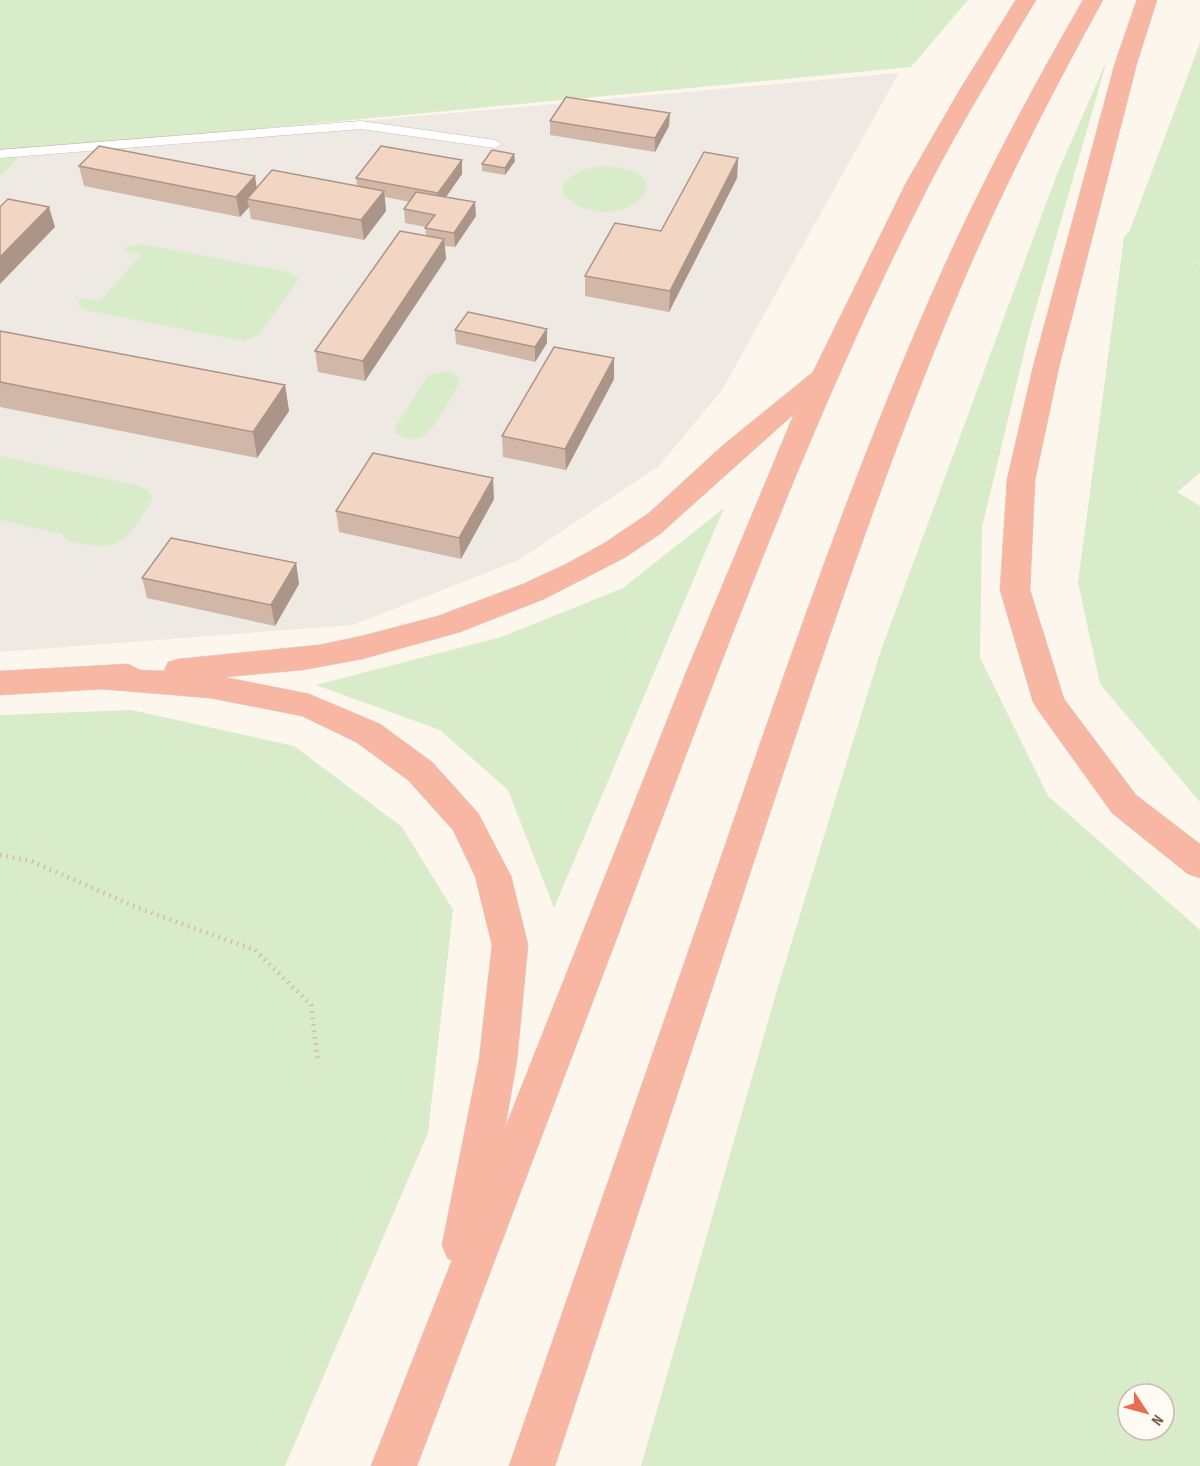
<svg xmlns="http://www.w3.org/2000/svg" width="1200" height="1466" font-family="'Sofia Sans Condensed',sans-serif">
<style>
.industrial{fill:#efe9e4}
.green{fill:#d8ecc9;fill-rule:evenodd}
.lines{fill:none;stroke-linecap:round;stroke-linejoin:round}
.lane-casing{stroke:#d1beb0;stroke-width:1}
.highway-casing{stroke:#dad1cd;stroke-width:1}
.path{stroke:#d9b8a5;stroke-width:4.5;stroke-dasharray:1.5 5;stroke-linecap:butt}
.lane{fill:#fff;fill-rule:evenodd}
.highway{fill:#f7b7a3;fill-rule:evenodd}
.wall{fill:#d1b7a8}
.shaded-wall{fill:#aa9588}
.building{fill:#f3d5c3;stroke:#aa9588;stroke-width:1.5}
</style>
<rect width="100%" height="100%" fill="#fdf6ec"/>
<polygon class="industrial" points="899,73 722,390 658,467 519,560 353,625 0,652 0,177 25,151"/>
<g class="green">
<polygon points="0,0 968,0 911,67 25,151 0,177"/>
<polygon points="1200,43 1200,264 1193,261 1200,265 1200,473 1177,492 1200,506 1200,802 1100,684 1078,582 1124,237 1130,230"/>
<path d="M1107,60L1029,332L982,527L980,658L1048,796L1200,930V1466H641L777,990L880,653L1057,174ZM1128,1394H1164V1430H1128Z"/>
<path d="M599,166C693,168 627,236 574,203C543,185 581,169 599,166Z"/>
<polygon points="142,244 289,272 299,279 260,333 253,338 243,341 85,310 78,306 80,298 100,301 141,255 123,251 127,247"/>
<path d="M447,371L456,374L460,381C452,395 434,433 420,438C412,441 405,438 397,435L395,428L428,375Z"/>
<path d="M0,456L140,486L148,491L152,497L151,503C128,534 125,553 82,544C74,542 65,542 62,534L0,520Z"/>
<polygon points="724,508 554,908 508,790 440,730 316,685 501,637 623,588"/>
<polygon points="131,710 294,746 402,827 453,910 428,1133 285,1466 0,1466 0,715"/>
</g>
<g class="lines">
<g class="lane-casing">
<polygon id="lane" points="361,121 495,140 502,144 495,148 361,129 0,158 0,150"/>
</g>
<g class="highway-casing">
<g id="highway">
<path d="M1016,0H1036C999,62 961,123 928,187C821,397 738,617 655,837C576,1047 496,1256 417,1466H371L452,1260L448,1259L442,1245L479,1060L492,945L475,876L453,830L408,780L356,742L302,716L210,698L102,689L0,695V671L128,664L140,670L164,671L168,662L179,659L319,645L362,636L438,616L523,584L564,565L603,544L649,513L722,446L813,372L906,183L959,91ZM794,414L687,670L505,1128L517,1060L528,945L511,876L478,813L432,762L380,724L309,694L224,677L302,670L362,659L460,632L544,599L624,558L660,534Z"/>
<path d="M1083,0H1103C1051,94 1002,190 960,289C882,473 820,663 757,852C690,1057 622,1261 555,1466H509C579,1264 650,1062 720,860C786,668 852,475 934,289C978,189 1029,94 1083,0Z"/>
<polygon points="1137,0 1157,0 1137,63 1059,367 1035,480 1030,590 1064,699 1136,795 1200,844 1200,878 1188,874 1112,813 1038,710 1033,702 1000,590 1007,480 1033,367 1115,63"/>
</g>
</g>
<polyline class="path" points="0,855 31,861 138,908 255,950 311,1005 318,1063"/>
<use href="#lane" class="lane"/>
<use href="#highway" class="highway"/>
</g>
<g class="wall">
<polygon points="550,121 669,126 655,152 550,135"/>
<polygon points="738,158 737,178 669,312 585,296 585,276 661,231"/>
<polygon points="515,161 505,175 482,171 482,164"/>
<polygon points="79,166 256,188 357,186 356,178 462,174 446,197 476,216 455,247 445,246 446,259 365,381 318,372 315,351 426,235 425,228 426,227 405,223 404,209 410,202 385,197 386,211 364,240 251,219 249,207 240,217 84,186"/>
<polygon points="455,330 547,343 535,362 456,344"/>
<polygon points="0,331 285,385 289,411 257,458 0,407"/>
<polygon points="614,379 566,470 503,457 502,436"/>
<polygon points="494,499 461,559 339,532 336,511"/>
<polygon points="296,563 299,584 275,626 147,598 142,578"/>
</g>
<g class="shaded-wall">
<polygon points="670,113 669,126 655,152 655,138"/>
<polygon points="514,154 515,161 505,175 505,168"/>
<polygon points="738,158 737,178 669,312 670,291"/>
<polygon points="462,160 462,174 439,207 438,193"/>
<polygon points="255,176 258,196 247,199 249,207 240,217 236,197"/>
<polygon points="384,191 386,211 364,240 361,220"/>
<polygon points="475,202 476,216 455,247 454,233"/>
<polygon points="49,207 55,227 0,284 0,257"/>
<polygon points="444,239 446,259 365,381 363,361"/>
<polygon points="547,329 547,343 535,362 535,347"/>
<polygon points="614,358 614,379 566,470 565,449"/>
<polygon points="285,385 289,411 257,458 253,432"/>
<polygon points="493,478 494,499 461,559 459,538"/>
<polygon points="296,563 299,584 275,626 271,605"/>
</g>
<g class="building">
<polygon points="566,97 670,113 655,138 550,121"/>
<polygon points="99,146 255,176 236,197 79,166"/>
<polygon points="381,146 462,160 438,193 356,178"/>
<polygon points="492,150 514,154 505,168 482,164"/>
<polygon points="704,152 738,158 670,291 585,276 615,223 661,231"/>
<polygon points="272,170 384,191 361,220 247,199"/>
<polygon points="416,192 475,202 454,233 425,228 435,215 404,209"/>
<polygon points="8,199 49,207 0,257 0,207"/>
<polygon points="400,231 444,239 363,361 315,351"/>
<polygon points="468,312 547,329 535,347 455,330"/>
<polygon points="0,331 285,385 253,432 0,382"/>
<polygon points="554,347 614,358 565,449 502,436"/>
<polygon points="373,453 493,478 459,538 336,511"/>
<polygon points="171,538 296,563 271,605 142,578"/>
</g>
<g transform="translate(1146 1412) rotate(126)"><circle r="28" fill="#fffaf3" stroke="#cabbb1" stroke-width="1.5"/>
<path d="M0-4.5L10 22L0 15L-10 22Z" fill="#e76f51"/>
<text y="-9" font-size="16" font-weight="bold" text-anchor="middle" fill="#7a5c4d">N</text>
</g>
</svg>
